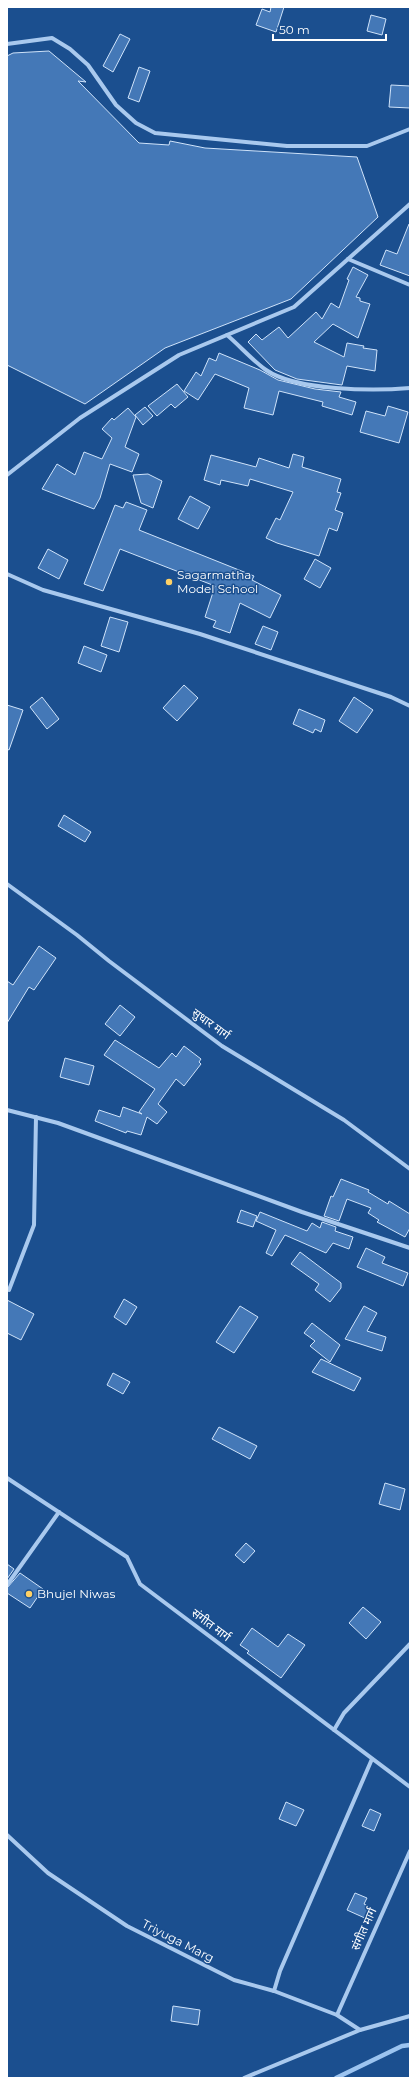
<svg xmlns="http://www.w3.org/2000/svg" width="417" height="2085" font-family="Montserrat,'Noto Sans Devanagari',sans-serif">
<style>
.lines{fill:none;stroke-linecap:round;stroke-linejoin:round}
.stream{stroke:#9cc4f0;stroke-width:4.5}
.building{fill:#4478b7;stroke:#cfe3fa}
.street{stroke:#a9c9ee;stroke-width:4}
.poi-dot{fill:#ffd166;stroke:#1b4f8f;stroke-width:1.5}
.labels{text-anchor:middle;stroke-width:3;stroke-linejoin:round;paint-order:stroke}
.poi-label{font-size:12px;fill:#fff;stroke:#1b4f8f;text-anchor:start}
.street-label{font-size:12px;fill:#fff;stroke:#1b4f8f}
</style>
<rect width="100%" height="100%" fill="#1b4f8f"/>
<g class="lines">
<polyline class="stream" points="336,2078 402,2046 410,2045"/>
</g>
<g class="building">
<polygon points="271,7 284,7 276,32 256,25 262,9 270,12"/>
<polygon points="371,15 386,19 382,35 367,31"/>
<polygon points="120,34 130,39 113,72 103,66"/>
<polygon points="49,51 86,82 78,81 139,143 169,145 170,141 205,148 357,157 378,217 291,299 165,348 85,404 7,365 7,56 13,53"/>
<polygon points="139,67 150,71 139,102 128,98"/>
<polygon points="391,85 410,86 410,108 389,107"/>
<polygon points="409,224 410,225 410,276 380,265 386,250 397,254"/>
<polygon points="353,267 368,275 356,297 360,298 360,301 370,304 358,338 333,324 314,342 344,357 347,343 364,346 363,348 377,350 375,371 347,366 342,385 297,379 275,370 248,342 256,334 262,340 279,327 288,338 316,312 322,319 331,303 339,308 349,280 347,279"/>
<polygon points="219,353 260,370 278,380 315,389 341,392 339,397 356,402 352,415 322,406 323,402 279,391 273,415 244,408 249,388 215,374 198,400 184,391 196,372 201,376 209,358 216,361"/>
<polygon points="177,384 188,397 175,408 171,404 157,416 148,406"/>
<polygon points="388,406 408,412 399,443 360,432 366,411 385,416"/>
<polygon points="145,407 153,416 143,425 135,415"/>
<polygon points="128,408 136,417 125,447 139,454 132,472 110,464 100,498 94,509 42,489 57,464 75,475 84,452 102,459 112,438 102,429 112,418 114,420"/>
<polygon points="293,454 304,457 302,467 341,479 337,492 341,493 335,510 343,513 337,531 329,528 319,556 277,543 266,538 276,518 280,520 293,492 250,479 248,486 221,480 220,485 204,480 211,455 256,467 259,458 289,468"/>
<polygon points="148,474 162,481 153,508 141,503 133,475"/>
<polygon points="190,496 210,507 198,529 178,519"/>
<polygon points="126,502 147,510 139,530 254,576 252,580 281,595 270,618 240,603 230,633 213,627 216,621 205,617 215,586 120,549 103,591 84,584 115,505 123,508"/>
<polygon points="48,549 68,560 59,579 38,568"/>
<polygon points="315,559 331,568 320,588 304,579"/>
<polygon points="110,617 128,622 119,652 101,646"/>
<polygon points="263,626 278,632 271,650 255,644"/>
<polygon points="84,646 107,655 101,672 78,663"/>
<polygon points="184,685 198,698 177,721 163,708"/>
<polygon points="42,697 59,719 47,729 30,707"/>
<polygon points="354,697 373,710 357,733 339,721"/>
<polygon points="7,705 23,710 9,750 7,749"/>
<polygon points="299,709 325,720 321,732 315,729 313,733 293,724"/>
<polygon points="64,815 91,832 85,842 58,826"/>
<polygon points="39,946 56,958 34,990 29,987 7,1023 7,981 13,985"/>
<polygon points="120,1005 135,1017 120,1036 105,1024"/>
<polygon points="115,1040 159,1068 172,1053 176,1057 184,1046 201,1059 199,1062 201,1064 184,1086 176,1079 158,1104 167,1112 157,1124 147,1117 141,1135 127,1131 126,1133 95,1121 99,1110 120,1117 123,1107 142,1114 139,1112 155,1089 104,1055"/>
<polygon points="65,1058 94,1066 89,1085 60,1077"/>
<polygon points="341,1179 369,1190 368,1192 388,1204 389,1201 410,1214 410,1228 405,1237 377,1222 379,1220 368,1213 371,1208 347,1199 339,1221 324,1216 331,1196 333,1197"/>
<polygon points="241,1210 257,1216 253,1227 237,1222"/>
<polygon points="260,1212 307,1231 312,1223 320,1228 322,1222 336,1227 335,1231 353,1237 349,1249 333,1243 326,1253 285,1235 272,1256 266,1253 276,1230 256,1221"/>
<polygon points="366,1248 385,1257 382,1263 408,1273 403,1286 357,1267"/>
<polygon points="300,1252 341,1283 341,1288 330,1302 315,1290 319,1284 291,1264"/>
<polygon points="124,1299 137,1307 126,1325 114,1317"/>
<polygon points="7,1300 34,1314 21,1340 7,1333"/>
<polygon points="240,1306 258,1317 234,1353 216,1342"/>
<polygon points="364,1306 377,1313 367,1331 386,1337 382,1351 345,1339"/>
<polygon points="312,1323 340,1345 330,1362 310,1346 315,1341 304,1333"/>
<polygon points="321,1359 361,1378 354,1391 312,1372"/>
<polygon points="113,1373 130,1382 123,1394 107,1385"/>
<polygon points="219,1427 257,1446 250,1459 212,1439"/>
<polygon points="385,1483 405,1489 400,1510 379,1504"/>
<polygon points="246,1543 255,1551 244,1563 235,1555"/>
<polygon points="7,1564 14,1569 7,1579"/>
<polygon points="20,1573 43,1589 30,1608 7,1593 7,1588"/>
<polygon points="363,1607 381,1622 366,1639 349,1623"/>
<polygon points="252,1628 278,1647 288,1634 305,1645 281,1678 247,1653 249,1651 240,1645"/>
<polygon points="286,1802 304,1810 296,1826 279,1819"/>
<polygon points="370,1809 381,1814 374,1831 362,1826"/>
<polygon points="355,1893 367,1898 364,1904 372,1908 367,1919 347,1910"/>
<polygon points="173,2006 200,2010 198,2025 171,2021"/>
</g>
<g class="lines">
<g class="street">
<polyline points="7,44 52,38 70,49 88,65 116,105 136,123 155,133 287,146 367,146 410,129"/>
<polyline points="348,259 410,285"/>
<path d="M227,335C240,346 252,360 266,370C296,391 374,391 410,388"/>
<polyline points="7,475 80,418 179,355 294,307 410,204"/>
<polyline points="7,574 43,590 200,634 391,697 410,706"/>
<polyline points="7,884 77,935 109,961 222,1046 344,1120 410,1169"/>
<polyline points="7,1110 58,1123 302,1212 410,1248"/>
<polyline points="9,1290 34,1225 36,1117"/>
<polyline points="7,1478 127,1557 140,1584 410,1787"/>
<polyline points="7,1585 59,1512"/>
<polyline points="334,1730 344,1713 410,1644"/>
<polyline points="7,1835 48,1873 127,1926 234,1980 274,1991 337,2015 360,2030"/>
<polyline points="274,1991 280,1971 372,1759"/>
<polyline points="337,2015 410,1851"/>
<polyline points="244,2078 360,2030 410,2016"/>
</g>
</g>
<g class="poi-dot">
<circle cx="169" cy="582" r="4"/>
<circle cx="29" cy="1594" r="4"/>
</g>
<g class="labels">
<g class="poi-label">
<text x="177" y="579">Sagarmatha<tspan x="177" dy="14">Model School</tspan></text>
<text x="37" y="1598">Bhujel Niwas</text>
</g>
<g class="street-label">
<text transform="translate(211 1024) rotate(36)" y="4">सुधार मार्ग</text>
<text transform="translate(211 1625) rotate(37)" y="4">संगीत मार्ग</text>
<text transform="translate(364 1929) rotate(-66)" y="4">संगीत मार्ग</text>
<text transform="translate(178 1941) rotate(27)" y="4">Triyuga Marg</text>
</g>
</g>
<rect width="417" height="2085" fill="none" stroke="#ffffff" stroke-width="16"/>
<path d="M273 34v6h113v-6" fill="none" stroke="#ffffff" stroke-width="2"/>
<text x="279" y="34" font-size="12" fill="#ffffff" stroke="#1b4f8f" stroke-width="3" paint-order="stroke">50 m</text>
</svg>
